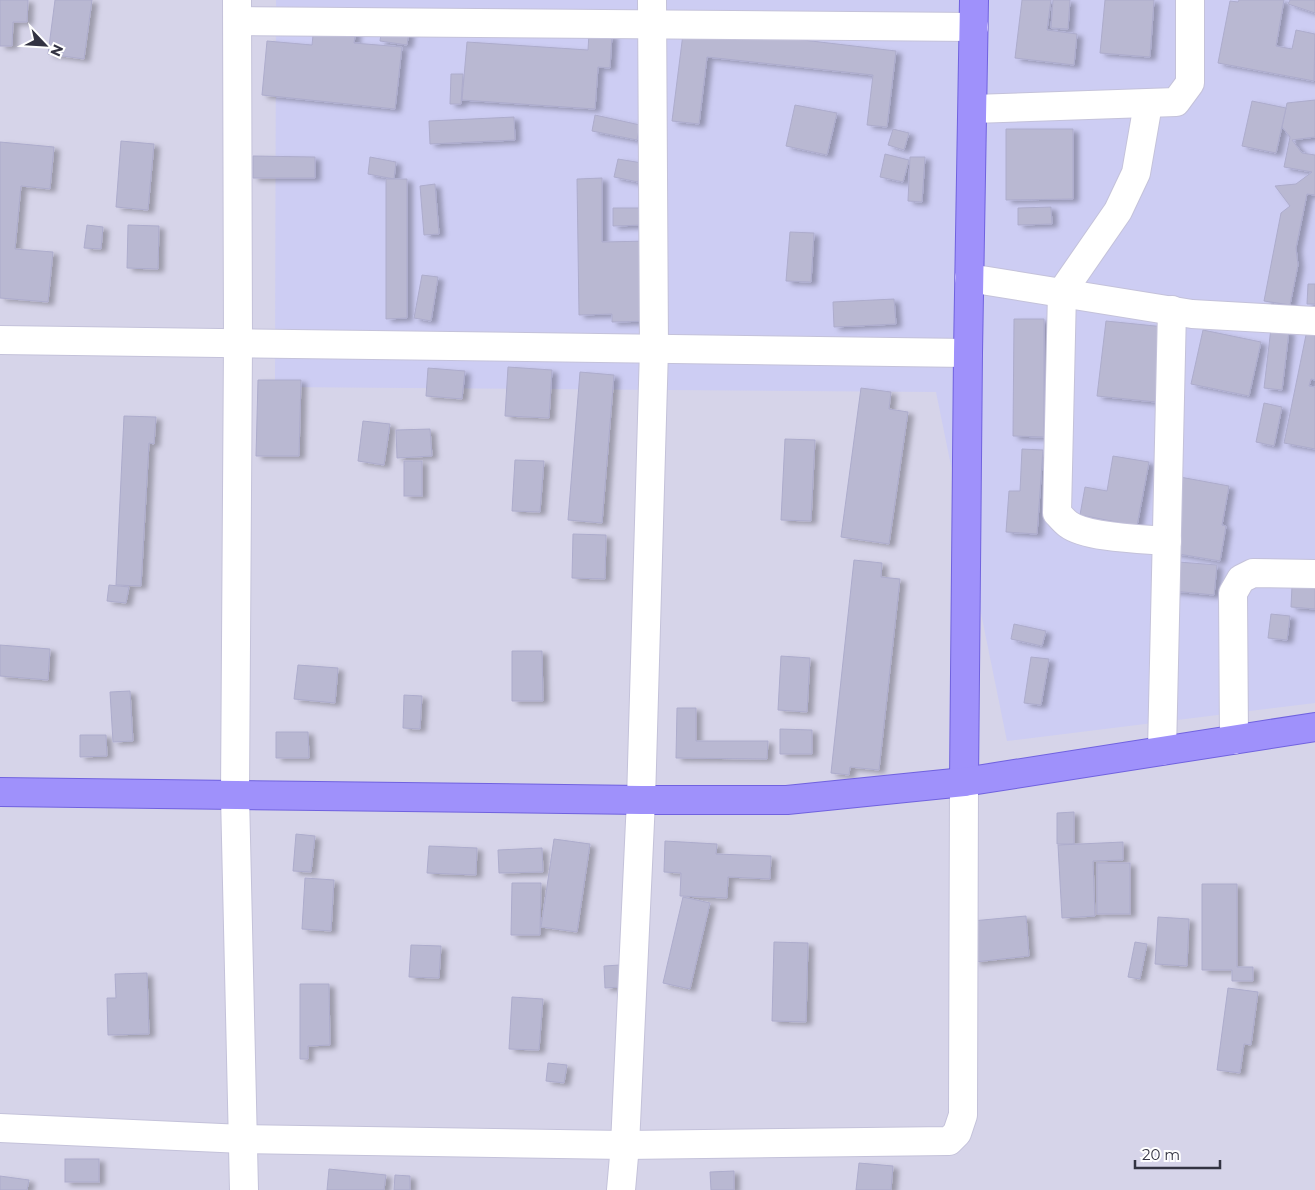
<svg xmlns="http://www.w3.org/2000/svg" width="1315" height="1190" font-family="Montserrat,sans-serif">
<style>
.residential{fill:#d6d4e9}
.commercial{fill:#cdcdf3}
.building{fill:#b9b8d2;stroke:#adaccc;filter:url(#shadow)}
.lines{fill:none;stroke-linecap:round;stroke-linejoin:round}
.minor-casing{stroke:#c4c2da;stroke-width:30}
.major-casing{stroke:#7062df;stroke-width:30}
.minor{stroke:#fff;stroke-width:28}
.major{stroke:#9f91fb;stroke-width:28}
</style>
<defs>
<filter id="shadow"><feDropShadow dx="5.5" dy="3" stdDeviation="2.5" flood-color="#0004"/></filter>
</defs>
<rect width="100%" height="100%" fill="#e4e2f1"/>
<rect class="residential" x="0" y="0" width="1315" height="1190"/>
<polygon class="commercial" points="276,0 1315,0 1315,703 1007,741 936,392 275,387"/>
<g class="building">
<polygon points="0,0 28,0 27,22 13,22 12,46 0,46"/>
<polygon points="55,0 92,0 84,59 48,54"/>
<polygon points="1022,0 1051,0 1047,30 1077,34 1074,65 1015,58"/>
<polygon points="1053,0 1070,0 1068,29 1051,28"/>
<polygon points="1105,0 1154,0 1150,57 1100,53"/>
<polygon points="1239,0 1284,0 1276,46 1292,49 1296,30 1315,34 1314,81 1218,63 1230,1 1238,2"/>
<polygon points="1290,0 1315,0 1315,13 1288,4"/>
<polygon points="314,26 356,30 354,43 402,47 395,109 262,95 267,41 312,45"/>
<polygon points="684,26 896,51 887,127 867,125 873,75 707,57 699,124 672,121"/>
<polygon points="382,27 409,31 407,45 380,41"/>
<polygon points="589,33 612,35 610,68 598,67 595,109 462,100 467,42 588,50"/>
<polygon points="451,74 463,74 461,104 450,104"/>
<polygon points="1315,100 1315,137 1292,140 1302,153 1315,155 1315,195 1307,194 1296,248 1298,265 1290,305 1264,301 1281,213 1290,206 1275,186 1296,184 1312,172 1284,167 1290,137 1282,127 1287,103"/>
<polygon points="1252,101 1286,108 1276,153 1242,146"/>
<polygon points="795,105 837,113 827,155 786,146"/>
<polygon points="595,115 640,125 637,140 592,131"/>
<polygon points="514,117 515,140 430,144 429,121"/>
<polygon points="893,129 909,133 904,150 888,145"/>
<polygon points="1006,129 1073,129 1073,199 1006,200"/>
<polygon points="121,141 154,144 148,210 116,207"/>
<polygon points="0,142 54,147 50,189 21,186 15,249 53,252 48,302 0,298"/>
<polygon points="885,154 909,160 903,182 880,177"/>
<polygon points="253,156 315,157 315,178 253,178"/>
<polygon points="370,157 396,162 394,179 368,174"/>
<polygon points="910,157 925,157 922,202 908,201"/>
<polygon points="618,159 642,163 638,182 614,177"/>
<polygon points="602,178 602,242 649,241 650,321 612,322 612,314 579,315 577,179"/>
<polygon points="386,179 407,179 407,318 386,319"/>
<polygon points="435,184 439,234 424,235 420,186"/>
<polygon points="1051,207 1052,224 1018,225 1018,208"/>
<polygon points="613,208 643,208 643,225 613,226"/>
<polygon points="87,225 103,227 101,249 84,248"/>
<polygon points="128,225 159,226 158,269 127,268"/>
<polygon points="790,232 814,233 811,282 786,281"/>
<polygon points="422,275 438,277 431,321 414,318"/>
<polygon points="1308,284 1315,284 1315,304 1307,304"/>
<polygon points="894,299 896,324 834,327 833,302"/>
<polygon points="1014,319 1044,319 1044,437 1013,436"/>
<polygon points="1106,321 1165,327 1156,402 1097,396"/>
<polygon points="1271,328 1289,331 1282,390 1264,388"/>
<polygon points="1203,330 1261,342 1249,396 1191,384"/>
<polygon points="1307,330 1315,331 1315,380 1311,379 1309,386 1315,387 1315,449 1284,443"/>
<polygon points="508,367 552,370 549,418 505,416"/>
<polygon points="428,368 465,371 462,399 426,396"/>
<polygon points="580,372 614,375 602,523 568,520"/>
<polygon points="258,380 301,380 299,456 256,456"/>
<polygon points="861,388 891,392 889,409 908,412 889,544 841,537"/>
<polygon points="1264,403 1282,407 1274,446 1256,442"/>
<polygon points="124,416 156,417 154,444 149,443 141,586 116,585"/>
<polygon points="363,421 390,424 384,465 358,461"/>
<polygon points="430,429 432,456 397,458 396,430"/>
<polygon points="785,439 815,440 811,521 781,520"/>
<polygon points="1022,449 1043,450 1037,534 1006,532 1009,491 1020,491"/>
<polygon points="1113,456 1149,462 1137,526 1080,515 1085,487 1107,491"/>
<polygon points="515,460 544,461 540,512 512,511"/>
<rect x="404" y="461" width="18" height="35"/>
<polygon points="1180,477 1229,486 1222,525 1226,526 1220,561 1167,552"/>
<polygon points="573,534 606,535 605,579 572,578"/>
<polygon points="854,560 882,563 881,577 900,579 879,770 850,767 849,775 831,773"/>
<polygon points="1166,561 1217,565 1214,595 1163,590"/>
<polygon points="109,585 129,587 126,603 107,601"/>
<polygon points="1292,586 1315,588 1315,609 1291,607"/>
<polygon points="1271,614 1290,616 1287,640 1268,638"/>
<polygon points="1014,624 1046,631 1042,646 1011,639"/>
<polygon points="0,645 50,649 48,680 0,676"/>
<polygon points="512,651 542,651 543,701 512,701"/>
<polygon points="781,656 810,658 807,712 778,710"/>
<polygon points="1031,657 1049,659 1041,705 1024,703"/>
<polygon points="298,665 338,668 335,703 294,699"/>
<polygon points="130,691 133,741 113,742 110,692"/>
<polygon points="404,695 422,696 420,729 403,728"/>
<polygon points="677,708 696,708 696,741 768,741 767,759 676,758"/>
<polygon points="780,729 812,730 812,754 780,754"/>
<polygon points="276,732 308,732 309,758 276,758"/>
<polygon points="80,735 106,735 107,756 80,757"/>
<polygon points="1074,812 1074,844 1057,844 1057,813"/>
<polygon points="296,834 315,836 311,872 293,871"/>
<polygon points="554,839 590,844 577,932 541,927"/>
<polygon points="665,841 717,844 716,854 771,856 770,879 728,877 727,898 680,896 681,873 664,872"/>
<polygon points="1123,842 1123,860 1093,861 1095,916 1062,918 1058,845"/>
<polygon points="429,846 477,848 476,875 427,873"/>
<polygon points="542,848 543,872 499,873 498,850"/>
<rect x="1097" y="863" width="33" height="51"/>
<polygon points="305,878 334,880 331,931 302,929"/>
<polygon points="512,883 541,883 540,935 511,935"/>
<polygon points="1202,884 1237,884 1237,967 1253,967 1253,981 1232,981 1232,970 1202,970"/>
<polygon points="683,897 710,903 690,989 663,983"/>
<polygon points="1026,916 1029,956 975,962 972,921"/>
<polygon points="1158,917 1189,919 1187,966 1155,964"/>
<polygon points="774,942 808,943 806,1022 772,1021"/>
<polygon points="1135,942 1147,944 1140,979 1128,977"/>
<polygon points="411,945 441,946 439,978 409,977"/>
<polygon points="620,965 621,987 605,988 604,966"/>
<polygon points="147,973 149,1034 108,1035 107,998 116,998 115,974"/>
<polygon points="300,984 329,984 330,1045 308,1046 308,1059 300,1059"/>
<polygon points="1228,988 1258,992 1251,1045 1244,1044 1240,1073 1217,1070"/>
<polygon points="512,997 543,999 539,1050 509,1049"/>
<polygon points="548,1063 567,1065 564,1083 546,1081"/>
<rect x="65" y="1159" width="34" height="23"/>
<polygon points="859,1163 893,1166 891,1190 856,1190"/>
<polygon points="329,1169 386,1175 384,1190 327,1190"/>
<polygon points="734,1171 734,1190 711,1190 710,1172"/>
<polygon points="395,1175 410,1176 410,1190 394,1190"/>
<polygon points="0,1176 29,1180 27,1190 0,1190"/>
</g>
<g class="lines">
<g class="minor-casing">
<g id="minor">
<polyline points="237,0 238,343 235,795 244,1190"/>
<polyline points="238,21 974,27"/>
<path d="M1148,104L1136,173L1118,211L1062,292L1057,513C1060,516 1064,521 1068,524C1086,538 1143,539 1167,541"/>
<polyline points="973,109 1176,102 1190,83 1190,0"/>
<polyline points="969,278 1192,314 1315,321"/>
<polyline points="0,340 968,353"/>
<polyline points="1234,740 1233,593 1241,579 1253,573 1315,574"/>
<polyline points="1162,751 1172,310"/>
<polyline points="0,1128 243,1139 625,1145 949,1141 957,1133 963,1115 964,782"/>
<polyline points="621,1190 625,1145 641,800 654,349 652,0"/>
</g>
</g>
<g class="major-casing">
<g id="major">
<polyline points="964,782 968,353 974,0"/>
<polyline points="0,792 641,800 787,800 964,782 1315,727"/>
</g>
</g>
<use href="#minor" class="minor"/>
<use href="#major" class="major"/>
</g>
<g transform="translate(45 45) rotate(115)" stroke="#ffffff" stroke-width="4" paint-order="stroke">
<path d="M0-4L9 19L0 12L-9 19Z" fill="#333342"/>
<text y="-8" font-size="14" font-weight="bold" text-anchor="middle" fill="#333342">N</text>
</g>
<path d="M1135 1160v8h85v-8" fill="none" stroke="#333342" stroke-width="2.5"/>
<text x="1142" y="1160" font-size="15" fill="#333342" stroke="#ffffff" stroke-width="4" paint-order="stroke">20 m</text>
</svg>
